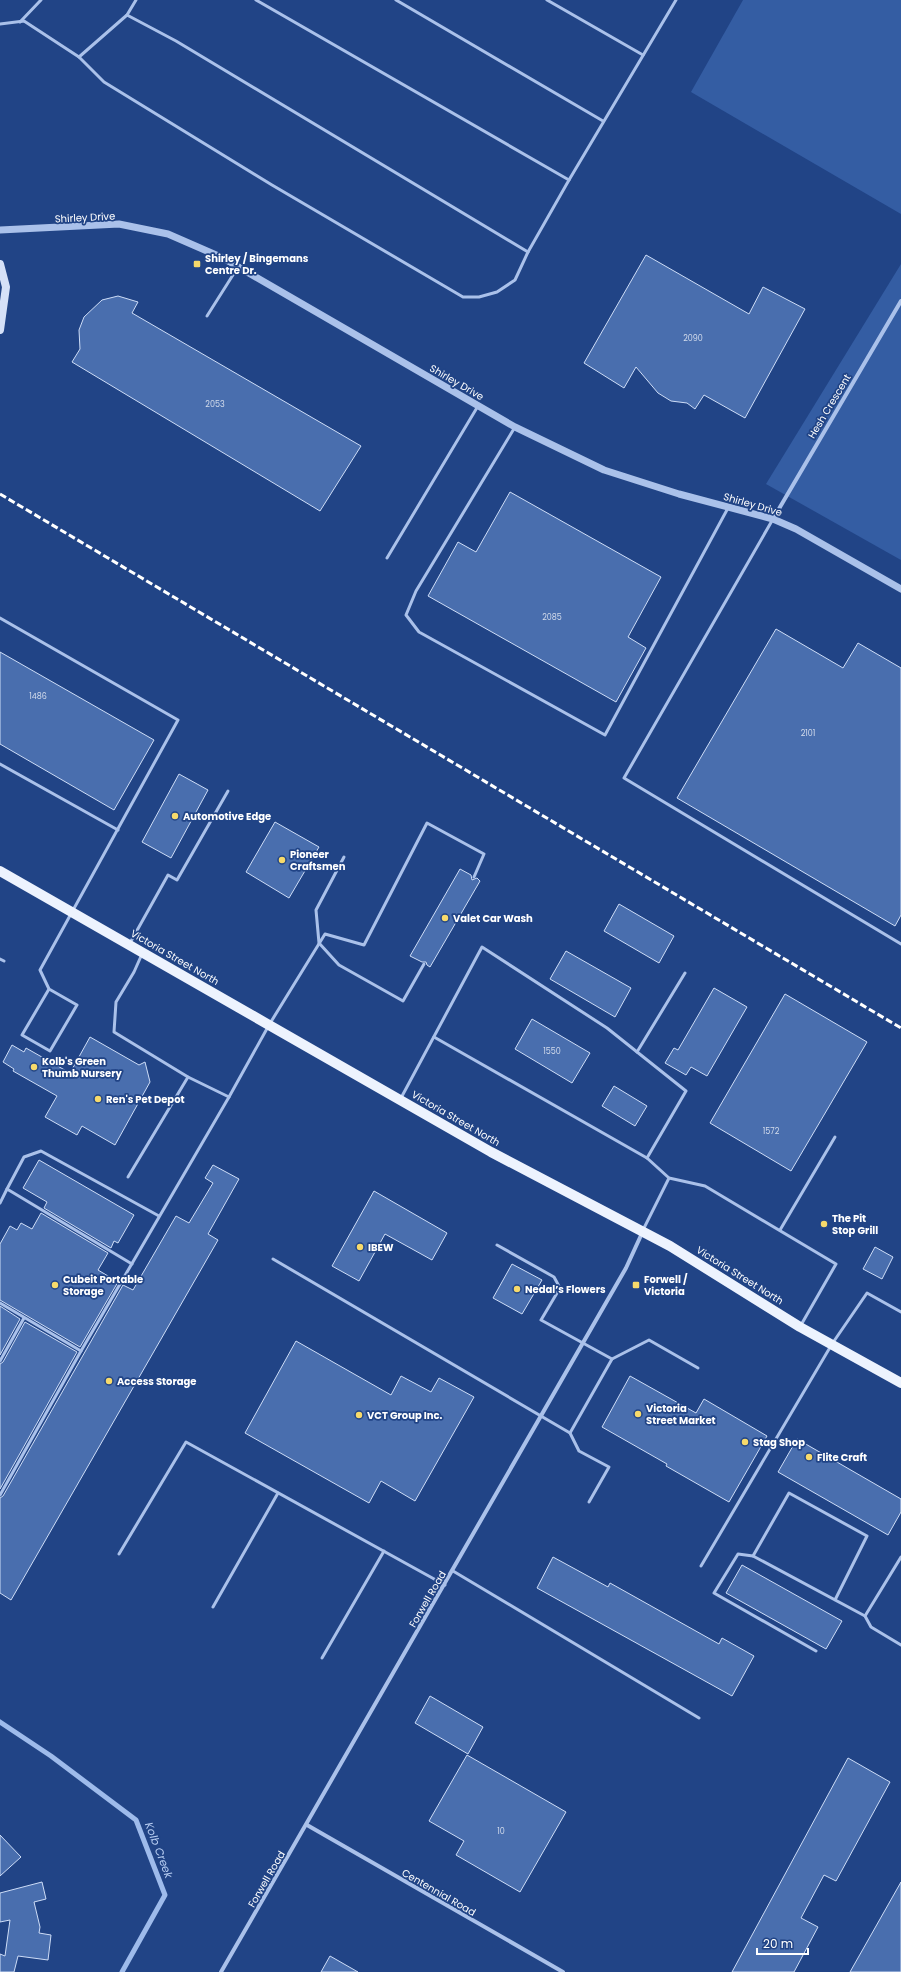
<svg xmlns="http://www.w3.org/2000/svg" width="901" height="1972" font-family="Poppins,sans-serif">
<style>
.grass{fill:#345da3}
.lines{fill:none;stroke-linecap:round;stroke-linejoin:round}
.stream{stroke:#9ebbeb;stroke-width:5}
.building{fill:#496eae;stroke:#ceddf7}
.service{stroke:#aac1ea;stroke-width:3}
.minor{stroke:#aac1ea;stroke-width:4}
.tertiary{stroke:#aac1ea;stroke-width:7}
.secondary{stroke:#d5e1f8;stroke-width:8}
.primary{stroke:#edf3fe;stroke-width:10}
.rail{stroke:#fff;stroke-width:3;stroke-dasharray:7 3;stroke-linecap:butt}
.poi-dot{fill:#f7da6b;stroke:#214486;stroke-width:1.5}
.labels{text-anchor:middle;stroke-width:3.5;stroke-linejoin:round;paint-order:stroke}
.number-label{font-size:8px;fill:#d2dbeb}
.street-label{font-size:10px;fill:#fff;stroke:#214486}
.poi-label{font-size:10px;font-weight:bold;fill:#fff;stroke:#214486;text-anchor:start}
.water-label{font-size:11px;font-style:italic;fill:#b6ccf1;stroke:#214486}
</style>
<rect width="100%" height="100%" fill="#214486"/>
<g class="grass">
<polygon points="743,0 901,0 901,214 691,92"/>
<polygon points="901,264 901,560 766,484"/>
</g>
<g class="lines">
<polyline class="stream" points="0,1722 51,1756 136,1820 165,1895 122,1972"/>
</g>
<g class="building">
<polygon points="646,255 749,314 763,287 805,309 745,418 704,395 695,409 687,403 671,401 658,393 636,367 624,388 584,363"/>
<polygon points="118,296 138,302 132,313 361,446 320,511 72,362 80,349 79,330 84,317 102,300"/>
<polygon points="510,492 661,577 628,637 646,648 616,702 428,596 458,542 476,552"/>
<polygon points="776,629 843,668 858,643 901,668 901,915 895,926 677,798"/>
<polygon points="0,652 154,740 114,810 0,744"/>
<polygon points="179,774 208,790 171,858 142,842"/>
<polygon points="275,822 319,847 289,898 246,872"/>
<polygon points="460,869 471,875 472,880 477,878 480,881 430,967 427,965 426,962 422,962 410,956"/>
<polygon points="619,904 674,936 659,963 604,931"/>
<polygon points="566,951 631,988 615,1017 550,979"/>
<polygon points="714,988 747,1007 707,1076 691,1067 686,1075 665,1063 674,1048 678,1050"/>
<polygon points="785,994 867,1042 791,1171 710,1123"/>
<polygon points="532,1019 590,1053 572,1083 515,1049"/>
<polygon points="90,1037 139,1065 145,1062 150,1082 115,1145 82,1126 77,1135 45,1117 57,1096 13,1071 14,1069 3,1062 12,1045 24,1052 26,1048 70,1073"/>
<polygon points="614,1086 647,1106 635,1126 602,1106"/>
<polygon points="39,1160 134,1215 118,1243 114,1241 111,1248 44,1208 47,1202 23,1188"/>
<polygon points="213,1165 239,1179 208,1234 218,1240 11,1600 0,1593 0,1498 3,1496 123,1285 133,1290 176,1216 189,1223 213,1183 205,1178"/>
<polygon points="374,1191 447,1233 432,1260 385,1234 359,1281 332,1266"/>
<polygon points="41,1213 108,1253 98,1270 118,1282 80,1347 0,1300 0,1244 10,1226 17,1230 21,1223 32,1229"/>
<polygon points="875,1247 893,1257 882,1279 863,1269"/>
<polygon points="512,1264 542,1280 522,1314 493,1298"/>
<polygon points="0,1306 20,1319 0,1355"/>
<polygon points="25,1322 77,1352 0,1489 0,1364 3,1362"/>
<polygon points="296,1341 391,1395 401,1376 431,1392 439,1378 474,1397 415,1501 381,1481 369,1503 245,1433"/>
<polygon points="630,1376 696,1413 704,1399 767,1436 729,1502 666,1466 667,1464 602,1427"/>
<polygon points="797,1439 901,1499 901,1512 888,1535 778,1472"/>
<polygon points="553,1557 608,1587 610,1583 719,1644 722,1638 754,1656 732,1696 537,1588"/>
<polygon points="742,1565 842,1621 826,1649 726,1593"/>
<polygon points="430,1696 483,1727 468,1754 415,1723"/>
<polygon points="467,1755 566,1812 520,1892 456,1855 464,1841 429,1821"/>
<polygon points="848,1758 890,1782 836,1881 824,1875 801,1918 818,1927 794,1972 732,1972"/>
<polygon points="0,1835 21,1857 0,1876"/>
<polygon points="42,1882 46,1899 34,1902 40,1927 39,1933 51,1935 48,1960 18,1956 14,1972 0,1972 0,1954 5,1956 10,1920 0,1922 0,1893"/>
<polygon points="901,1882 901,1972 850,1972"/>
<polygon points="330,1956 358,1972 321,1972"/>
</g>
<g class="lines">
<g class="service">
<polyline points="256,0 569,180"/>
<polyline points="396,0 603,121"/>
<polyline points="547,0 643,55"/>
<polyline points="127,15 176,41 528,252"/>
<polyline points="20,22 41,0"/>
<polyline points="0,24 24,21 79,57 104,82 272,185 463,297 479,297 497,292 515,280 528,252 569,180 676,0"/>
<polyline points="79,57 127,15 136,0"/>
<polyline points="207,316 238,267"/>
<polyline points="515,427 416,591 406,615 419,632 605,735 728,508"/>
<polyline points="773,519 624,778 901,944"/>
<polyline points="387,558 478,406"/>
<polyline points="0,618 178,720 40,970 49,989 22,1035 50,1051 77,1005 49,989"/>
<polyline points="0,764 118,830"/>
<polyline points="344,857 316,910 319,943 339,965 403,1001 424,964"/>
<polyline points="130,943 168,875 177,880 228,791"/>
<polyline points="142,954 134,972 116,1002 114,1032 188,1077 229,1097 269,1025 325,934 364,945 427,823 484,854 474,877"/>
<polyline points="0,959 4,961"/>
<polyline points="434,1037 647,1158 669,1178 705,1186 836,1264 801,1325"/>
<polyline points="637,1052 685,973"/>
<polyline points="401,1098 482,947 607,1028 686,1091 647,1158"/>
<polyline points="128,1177 188,1077"/>
<polyline points="7,1189 24,1157 41,1151 159,1216"/>
<polyline points="0,1203 7,1189 132,1264"/>
<polyline points="643,1230 669,1178"/>
<polyline points="780,1230 835,1137"/>
<polyline points="273,1259 570,1433 612,1359 541,1320 560,1288 554,1277 497,1245"/>
<polyline points="0,1303 81,1351"/>
<polyline points="612,1359 649,1340 698,1368"/>
<polyline points="0,1361 24,1318"/>
<polyline points="570,1433 579,1451 609,1467 589,1502"/>
<polyline points="0,1495 81,1351 229,1097"/>
<polyline points="119,1554 186,1442 445,1585"/>
<polyline points="753,1556 738,1554 714,1593 816,1651"/>
<polyline points="901,1557 865,1616 871,1627 901,1645"/>
<polyline points="701,1566 832,1344 867,1293 901,1312"/>
<polyline points="453,1571 699,1718"/>
<polyline points="835,1600 867,1536 789,1493 753,1556 865,1616"/>
<polyline points="213,1607 278,1493"/>
<polyline points="322,1658 384,1551"/>
</g>
<g class="minor">
<polyline points="773,519 901,301"/>
<polyline points="307,1825 563,1972"/>
<polyline points="221,1972 626,1268 643,1231"/>
</g>
<polyline class="tertiary" points="0,230 119,224 168,234 223,258 515,427 604,470 679,494 773,519 796,529 901,589"/>
<polyline class="secondary" points="0,264 6,287 0,330"/>
<polyline class="primary" points="0,871 491,1152 670,1246 800,1327 901,1383"/>
<polyline class="rail" points="0,494 901,1028"/>
</g>
<g class="poi-dot">
<rect x="193" y="260" width="8" height="8" rx="2"/>
<circle cx="175" cy="816" r="4"/>
<circle cx="282" cy="860" r="4"/>
<circle cx="445" cy="918" r="4"/>
<circle cx="34" cy="1067" r="4"/>
<circle cx="98" cy="1099" r="4"/>
<circle cx="824" cy="1224" r="4"/>
<circle cx="360" cy="1247" r="4"/>
<circle cx="55" cy="1285" r="4"/>
<rect x="632" y="1281" width="8" height="8" rx="2"/>
<circle cx="517" cy="1289" r="4"/>
<circle cx="109" cy="1381" r="4"/>
<circle cx="638" cy="1414" r="4"/>
<circle cx="359" cy="1415" r="4"/>
<circle cx="745" cy="1442" r="4"/>
<circle cx="809" cy="1457" r="4"/>
</g>
<g class="labels">
<g class="number-label">
<text x="693" y="341">2090</text>
<text x="215" y="407">2053</text>
<text x="552" y="620">2085</text>
<text x="38" y="699">1486</text>
<text x="808" y="736">2101</text>
<text x="552" y="1054">1550</text>
<text x="771" y="1134">1572</text>
<text x="501" y="1834">10</text>
</g>
<g class="street-label">
<text transform="translate(85 217) rotate(-3)" y="4">Shirley Drive</text>
<text transform="translate(457 382) rotate(30)" y="4">Shirley Drive</text>
<text transform="translate(829 406) rotate(-59)" y="4">Hesh Crescent</text>
<text transform="translate(753 504) rotate(16)" y="4">Shirley Drive</text>
<text transform="translate(175 957) rotate(30)" y="4">Victoria Street North</text>
<text transform="translate(456 1118) rotate(30)" y="4">Victoria Street North</text>
<text transform="translate(740 1275) rotate(32)" y="4">Victoria Street North</text>
<text transform="translate(427 1599) rotate(-60)" y="4">Forwell Road</text>
<text transform="translate(266 1879) rotate(-60)" y="4">Forwell Road</text>
<text transform="translate(439 1892) rotate(30)" y="4">Centennial Road</text>
</g>
<g class="poi-label">
<text x="205" y="262">Shirley / Bingemans<tspan x="205" dy="12">Centre Dr.</tspan></text>
<text x="183" y="820">Automotive Edge</text>
<text x="290" y="858">Pioneer<tspan x="290" dy="12">Craftsmen</tspan></text>
<text x="453" y="922">Valet Car Wash</text>
<text x="42" y="1065">Kolb's Green<tspan x="42" dy="12">Thumb Nursery</tspan></text>
<text x="106" y="1103">Ren's Pet Depot</text>
<text x="832" y="1222">The Pit<tspan x="832" dy="12">Stop Grill</tspan></text>
<text x="368" y="1251">IBEW</text>
<text x="63" y="1283">Cubeit Portable<tspan x="63" dy="12">Storage</tspan></text>
<text x="644" y="1283">Forwell /<tspan x="644" dy="12">Victoria</tspan></text>
<text x="525" y="1293">Nedal’s Flowers</text>
<text x="117" y="1385">Access Storage</text>
<text x="646" y="1412">Victoria<tspan x="646" dy="12">Street Market</tspan></text>
<text x="367" y="1419">VCT Group Inc.</text>
<text x="753" y="1446">Stag Shop</text>
<text x="817" y="1461">Flite Craft</text>
</g>
<g class="water-label">
<text transform="translate(159 1850) rotate(69)" y="4">Kolb Creek</text>
</g>
</g>
<path d="M757 1948v6h51v-6" fill="none" stroke="#ffffff" stroke-width="2"/>
<text x="763" y="1948" font-size="12" fill="#ffffff" stroke="#214486" stroke-width="3" paint-order="stroke">20 m</text>
</svg>
